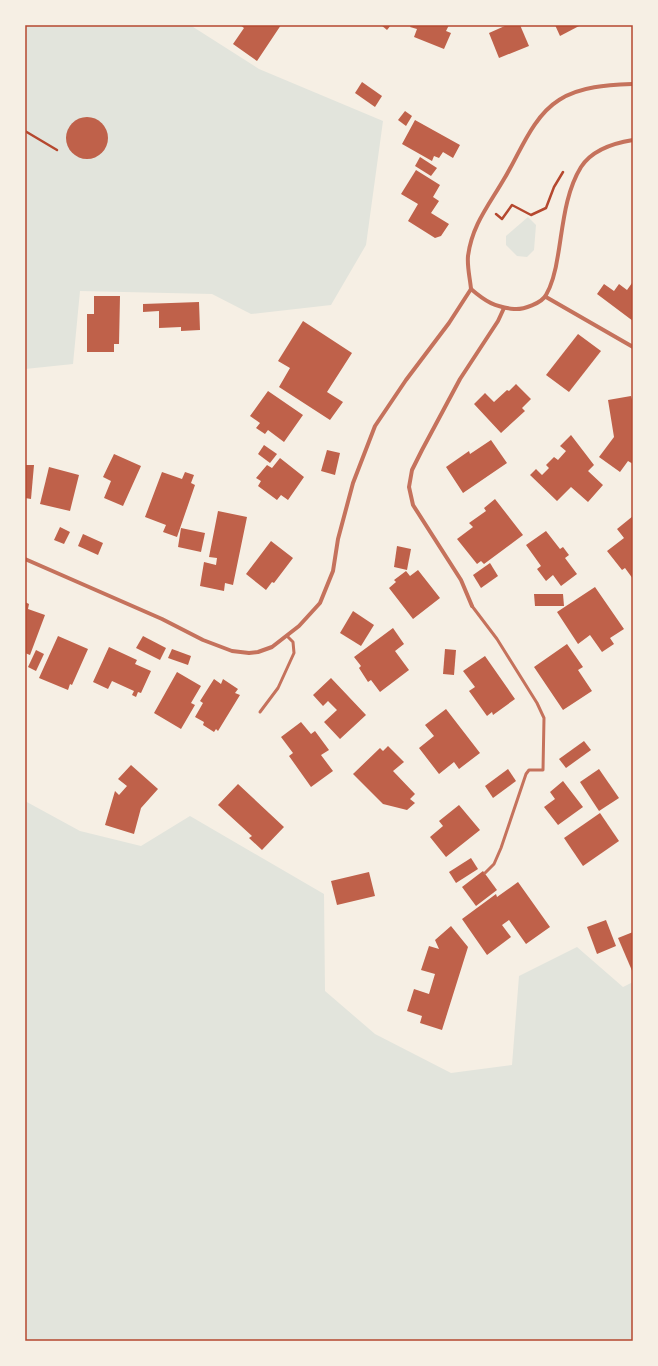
<svg xmlns="http://www.w3.org/2000/svg" width="658" height="1366" font-family="'Alegreya Sans',sans-serif">
<style>
.green{fill:#e2e4dc}
.building{fill:#bf614a}
.lines{fill:none;stroke-linecap:round;stroke-linejoin:round}
.path{stroke:#b5482f;stroke-width:2.5}
.service{stroke:#c5725c;stroke-width:3}
.minor{stroke:#c5725c;stroke-width:4}
.neatline{fill:none;stroke:#b5482f;stroke-width:1.5}
</style>
<rect width="100%" height="100%" fill="#f6efe4"/>
<g class="green">
<polygon points="25,25 190,25 259,69 383,121 366,245 331,305 251,314 212,294 80,291 73,364 25,369"/>
<polygon points="528,217 536,225 534,250 527,257 517,256 506,245 506,236"/>
<polygon points="25,801 80,831 141,846 190,816 324,894 325,991 375,1034 451,1073 512,1065 519,976 577,947 623,987 633,982 633,1341 25,1341"/>
</g>
<g class="building">
<polygon points="240,25 281,25 257,61 233,44 244,28"/>
<polygon points="381,25 391,25 387,30"/>
<polygon points="411,25 449,25 446,31 451,33 444,49 414,37 417,29 410,27"/>
<polygon points="507,25 520,25 529,46 499,58 489,33"/>
<polygon points="555,25 581,25 560,36"/>
<polygon points="362,82 382,96 375,107 355,93"/>
<polygon points="405,111 412,116 406,126 398,120"/>
<circle cx="87" cy="138" r="21"/>
<polygon points="415,120 460,145 453,158 443,152 439,158 434,156 432,161 402,144"/>
<polygon points="420,157 437,168 431,176 415,166"/>
<polygon points="416,170 440,185 433,197 439,201 431,213 449,224 441,236 435,238 408,221 418,204 401,194"/>
<polygon points="632,283 633,284 633,321 597,294 604,284 614,291 619,284 627,290"/>
<polygon points="94,296 120,296 119,344 114,344 114,352 87,352 87,314 94,314"/>
<polygon points="199,302 200,330 181,331 181,327 159,328 159,311 143,312 143,304"/>
<polygon points="303,321 352,353 327,392 343,402 330,420 279,387 290,368 278,361"/>
<polygon points="578,334 601,351 569,392 546,375"/>
<polygon points="516,384 531,399 522,408 525,411 501,433 474,404 485,393 494,402 507,390 509,391"/>
<polygon points="268,391 303,415 284,442 268,430 265,434 256,428 260,423 250,416"/>
<polygon points="631,396 633,403 633,464 628,461 620,472 599,457 614,437 608,400"/>
<polygon points="571,435 594,465 588,471 603,485 588,502 571,487 557,501 530,475 536,469 542,475 549,468 546,465 554,457 558,460 566,451 560,446"/>
<polygon points="491,440 507,463 463,493 446,467 469,451 470,454"/>
<polygon points="264,445 277,454 270,463 258,454"/>
<polygon points="327,450 340,453 335,475 321,471"/>
<polygon points="114,454 141,466 123,506 104,498 111,481 103,477"/>
<polygon points="280,458 304,477 288,500 281,495 277,500 258,486 261,481 256,478 267,465 272,468"/>
<polygon points="25,465 34,465 31,499 25,498"/>
<polygon points="49,467 79,475 70,511 40,504"/>
<polygon points="162,472 182,479 185,472 194,475 191,483 195,485 177,537 163,532 166,525 145,517"/>
<polygon points="495,499 523,535 484,564 481,561 477,564 457,539 473,527 469,523 486,511 484,508"/>
<polygon points="218,511 247,517 233,585 225,583 224,591 200,586 204,562 216,565 217,558 209,557"/>
<polygon points="633,516 633,579 625,568 622,570 607,551 624,538 617,529"/>
<polygon points="60,527 70,532 64,544 54,540"/>
<polygon points="181,528 205,533 201,552 178,547"/>
<polygon points="546,531 560,549 563,547 569,555 565,558 577,574 561,586 553,575 546,581 537,569 541,566 526,545"/>
<polygon points="83,534 103,543 98,555 78,546"/>
<polygon points="271,541 293,558 274,583 272,582 266,590 246,574"/>
<polygon points="397,546 411,549 407,570 394,567"/>
<polygon points="490,563 498,576 481,588 473,575"/>
<polygon points="418,570 440,598 413,619 389,588 396,582 394,580 406,571 410,576"/>
<polygon points="595,587 624,629 610,638 614,644 602,652 590,635 578,644 557,612"/>
<polygon points="534,594 563,594 564,606 535,606"/>
<polygon points="25,602 29,604 28,609 45,615 30,655 25,653"/>
<polygon points="353,611 374,625 361,646 340,633"/>
<polygon points="393,628 404,644 395,651 409,670 380,692 371,680 368,682 359,668 361,666 354,657"/>
<polygon points="58,636 88,649 72,685 70,684 68,690 39,678"/>
<polygon points="143,636 166,648 160,660 136,648"/>
<polygon points="567,644 583,667 578,670 592,691 563,710 534,667"/>
<polygon points="109,647 137,660 135,664 151,671 141,693 138,692 136,697 132,695 134,691 112,681 108,689 93,682"/>
<polygon points="172,649 191,656 188,665 168,658"/>
<polygon points="445,649 456,650 454,675 443,674"/>
<polygon points="36,650 44,654 36,671 28,667"/>
<polygon points="485,656 515,699 493,715 492,712 487,716 469,691 475,687 463,671"/>
<polygon points="177,672 201,686 191,703 195,705 181,729 154,713"/>
<polygon points="331,678 366,715 340,739 324,722 337,710 328,701 323,706 313,695"/>
<polygon points="214,679 221,684 223,679 238,689 235,693 240,695 218,731 216,729 214,732 203,725 204,722 195,717 203,703 200,701"/>
<polygon points="446,709 480,753 459,769 454,762 439,774 419,748 434,736 425,725"/>
<polygon points="301,722 311,734 315,731 329,750 321,755 333,771 311,787 289,756 293,753 281,737"/>
<polygon points="584,741 591,750 566,768 559,759"/>
<polygon points="388,746 404,762 393,771 415,794 410,799 415,803 407,810 383,804 353,774 380,748 383,751"/>
<polygon points="131,765 158,789 141,808 134,834 105,825 115,791 119,795 127,786 118,779"/>
<polygon points="508,769 516,781 493,798 485,786"/>
<polygon points="599,769 619,798 599,811 580,782"/>
<polygon points="563,781 583,807 558,825 544,807 555,799 550,792"/>
<polygon points="238,784 284,827 262,850 249,838 252,836 218,805"/>
<polygon points="459,805 480,830 446,857 430,837 443,826 439,821"/>
<polygon points="600,813 619,841 583,866 564,838"/>
<polygon points="471,858 478,869 456,883 449,872"/>
<polygon points="483,871 497,890 476,906 462,887"/>
<polygon points="369,872 375,896 337,905 331,881"/>
<polygon points="518,882 550,927 526,944 509,920 502,925 511,937 487,955 462,919 496,894 497,897"/>
<polygon points="606,920 616,946 597,954 587,927"/>
<polygon points="451,926 468,947 442,1030 420,1023 422,1016 407,1011 414,989 429,994 435,974 421,970 429,946 439,949 435,940"/>
<polygon points="633,932 633,973 618,938"/>
</g>
<g class="lines">
<g class="path">
<polyline points="25,131 57,150"/>
<polyline points="496,214 502,219 512,205 531,215 546,208 554,187 563,172"/>
</g>
<g class="service">
<polyline points="472,606 497,639 537,703 544,718 543,770 529,770 526,774 501,848 494,864 485,873"/>
<polyline points="260,712 278,688 294,653 293,642 287,636"/>
</g>
<g class="minor">
<path d="M633,84C609,85 580,86 559,100C532,117 520,153 504,179C489,205 472,225 468,256C467,267 470,278 471,289C486,302 495,307 514,309C523,310 542,303 546,295C553,283 556,268 558,255C563,226 565,193 581,167C592,150 614,143 633,140"/>
<polyline points="546,297 633,347"/>
<polyline points="25,559 162,619 203,640 232,651 249,653 258,652 272,647 299,626 320,603 333,571 338,539 353,483 375,426 406,380 449,323 471,289"/>
<polyline points="472,606 461,580 413,505 409,487 412,470 422,450 460,379 498,321 504,308"/>
</g>
</g>
<rect width="658" height="1366" fill="none" stroke="#f6efe4" stroke-width="52"/>
<rect x="26" y="26" width="606" height="1314" class="neatline"/>
</svg>
